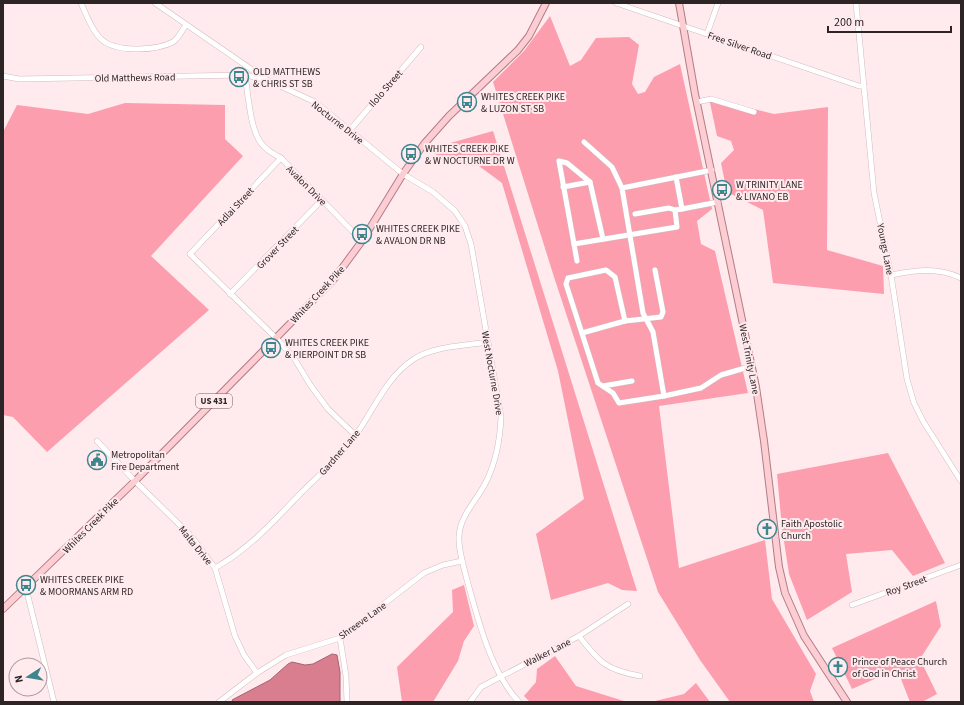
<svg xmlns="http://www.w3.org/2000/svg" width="964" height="705" font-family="'Source Sans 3',sans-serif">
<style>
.forest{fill:#fc9eae}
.water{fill:#d97e8f;stroke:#a56370}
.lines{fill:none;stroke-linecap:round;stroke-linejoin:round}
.minor-casing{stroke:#d2bbbe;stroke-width:6}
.major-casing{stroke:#b37c85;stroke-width:8}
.minor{stroke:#fff;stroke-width:5}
.major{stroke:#fdcdd4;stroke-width:6}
.labels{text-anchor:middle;stroke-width:4;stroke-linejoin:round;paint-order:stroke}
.shield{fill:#ffebee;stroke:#6c6062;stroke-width:1}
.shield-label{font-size:9px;font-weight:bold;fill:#2d2426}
.street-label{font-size:10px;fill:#2d2426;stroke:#ffebee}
.poi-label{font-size:10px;fill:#2d2426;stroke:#ffebee;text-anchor:start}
</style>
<rect width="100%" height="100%" fill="#ffebee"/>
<g class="forest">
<polygon points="550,16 570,66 581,60 596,38 629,37 639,45 632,84 638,94 645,92 654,77 680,64 712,209 697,221 701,244 715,251 748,393 659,406 679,568 765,540 772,599 816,674 810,691 814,702 730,702 700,660 658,592 554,277 493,82 524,51"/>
<polygon points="709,98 774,114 828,107 827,250 883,266 884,294 773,283 763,210 727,192 721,163 734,150 731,141 717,136"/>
<polygon points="125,103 225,105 225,139 243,156 151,256 209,310 47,452 13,417 3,415 3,132 17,105 88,114"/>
<polygon points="493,131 637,591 622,590 608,583 551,600 536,534 584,499 558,371 502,183 479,166 452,164 434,153 443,145"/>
<polygon points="888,453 945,563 913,576 892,550 846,554 852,592 807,620 789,574 782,528 777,474"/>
<polygon points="464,585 474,626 464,641 458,661 433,702 402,702 397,667 453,612 452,590"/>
<polygon points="936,601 941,626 920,659 937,694 922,702 910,702 897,669 852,689 832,648"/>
<polygon points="555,656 576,686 627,702 530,702 524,696 536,682 537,669"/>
<polygon points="696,683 710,702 651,702 684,694"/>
</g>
<polygon class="water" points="332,654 337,655 340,672 340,702 233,702 232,700 270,680 288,664 292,662 305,665 313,664"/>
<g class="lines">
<g class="minor-casing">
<g id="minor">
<path d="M81,3C86,14 91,29 100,38C114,53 155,51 173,42C179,38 182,30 186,25"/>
<path d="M155,3L267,80L315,102L403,174L433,192L455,211L465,226L471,244L501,417C500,441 496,463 485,484C476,501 460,516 459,536C458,550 464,567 467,580C478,619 491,673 519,702"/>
<polyline points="616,3 859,86 864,86"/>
<polyline points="856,3 874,193 891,275 907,379 914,403 923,421 961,481"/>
<polyline points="707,34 718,3"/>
<path d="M245,75C248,93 250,129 261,143C266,150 273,154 281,158L362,241"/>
<polyline points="3,76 19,79 245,75 264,79"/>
<polyline points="697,102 711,99 754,112"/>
<polyline points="350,130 421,47"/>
<polyline points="584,142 612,167 622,188"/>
<polyline points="281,158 190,254 276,338 294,358 311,386 328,409 355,435"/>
<polyline points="712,170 622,188 643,313 653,332 664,396 701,388 721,375 752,366"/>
<polyline points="563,187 590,182"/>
<polyline points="682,209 718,202"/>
<polyline points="675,210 682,209 676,177"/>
<polyline points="574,244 559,161 567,163 590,182 603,239"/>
<polyline points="577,261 574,244 677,227 675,210 669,208 635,214"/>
<polyline points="655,270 663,312 661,317 625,321 615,277 606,270 568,278 566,284 598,383 613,393 619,403 664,396"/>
<path d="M891,275C916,270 938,267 961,278"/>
<polyline points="230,294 322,200"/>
<polyline points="582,333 625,321"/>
<polyline points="603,386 632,381"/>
<polyline points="97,441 135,481 192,537 215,568 235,636 244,655 257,673"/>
<path d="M215,568C249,549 274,521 301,493C320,474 340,457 355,436C374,410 386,377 414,359C434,346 464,346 487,342"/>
<polyline points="26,588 54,702"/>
<polyline points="852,605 961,565"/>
<path d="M579,636C599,662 606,670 640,676"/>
<polyline points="340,638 346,676 347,702"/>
<polyline points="219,702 257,673 286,655 340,638 424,573 443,565 462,561"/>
<polyline points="470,702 481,687 579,636 628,604"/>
</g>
</g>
<g class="major-casing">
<g id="major">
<polyline points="679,3 695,94 756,387 764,441 779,567 785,593 804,636 847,702"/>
<polyline points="3,609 135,481 334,279 362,241 403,174 424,144 449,116 518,50 529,36 546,3"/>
</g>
</g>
<use href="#minor" class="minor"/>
<use href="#major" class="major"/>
</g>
<defs>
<g id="bus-ring" transform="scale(1)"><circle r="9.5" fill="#ffebee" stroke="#3e868e" stroke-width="1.5"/><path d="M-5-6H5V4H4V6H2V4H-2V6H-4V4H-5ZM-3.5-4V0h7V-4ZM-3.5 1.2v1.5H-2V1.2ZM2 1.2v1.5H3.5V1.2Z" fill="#3e868e"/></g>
<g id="civic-ring" transform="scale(1)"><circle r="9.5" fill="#ffebee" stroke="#3e868e" stroke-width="1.5"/><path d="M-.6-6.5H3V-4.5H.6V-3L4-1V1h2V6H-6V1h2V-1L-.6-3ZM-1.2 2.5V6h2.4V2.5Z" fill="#3e868e"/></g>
<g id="church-ring" transform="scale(1)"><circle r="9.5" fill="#ffebee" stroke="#3e868e" stroke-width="1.5"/><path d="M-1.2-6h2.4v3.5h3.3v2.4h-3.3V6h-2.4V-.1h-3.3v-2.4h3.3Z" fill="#3e868e"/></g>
</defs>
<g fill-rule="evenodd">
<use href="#bus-ring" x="239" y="77"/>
<use href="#bus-ring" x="467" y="102"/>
<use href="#bus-ring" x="411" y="154"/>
<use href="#bus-ring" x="722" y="190"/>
<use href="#bus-ring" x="362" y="234"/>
<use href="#bus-ring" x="271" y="348"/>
<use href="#civic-ring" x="97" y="460"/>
<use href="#church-ring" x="767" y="529"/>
<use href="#bus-ring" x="26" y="585"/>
<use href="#church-ring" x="838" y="667"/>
</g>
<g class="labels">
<rect class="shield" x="196" y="394" width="36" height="14" rx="3"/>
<g class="shield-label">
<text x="214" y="404">US 431</text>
</g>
<g class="street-label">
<text transform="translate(740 45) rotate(19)" y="4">Free Silver Road</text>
<text transform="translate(135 77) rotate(-1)" y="4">Old Matthews Road</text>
<text transform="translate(385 88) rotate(-49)" y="4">Ilolo Street</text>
<text transform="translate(338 122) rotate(38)" y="4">Nocturne Drive</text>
<text transform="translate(307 185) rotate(45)" y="4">Avalon Drive</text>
<text transform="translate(235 206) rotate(-47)" y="4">Adlai Street</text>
<text transform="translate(277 247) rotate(-46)" y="4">Grover Street</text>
<text transform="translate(886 249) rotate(79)" y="4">Youngs Lane</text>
<text transform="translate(317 294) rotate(-47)" y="4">Whites Creek Pike</text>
<text transform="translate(750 359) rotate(79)" y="4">West Trinity Lane</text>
<text transform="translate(493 373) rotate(80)" y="4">West Nocturne Drive</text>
<text transform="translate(339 452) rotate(-49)" y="4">Gardner Lane</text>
<text transform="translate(90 525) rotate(-45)" y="4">Whites Creek Pike</text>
<text transform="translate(196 545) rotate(51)" y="4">Malta Drive</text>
<text transform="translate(906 585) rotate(-20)" y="4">Roy Street</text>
<text transform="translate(362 620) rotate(-36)" y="4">Shreeve Lane</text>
<text transform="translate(547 652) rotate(-27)" y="4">Walker Lane</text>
</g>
<g class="poi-label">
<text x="253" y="75">OLD MATTHEWS<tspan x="253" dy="12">&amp; CHRIS ST SB</tspan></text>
<text x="481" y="100">WHITES CREEK PIKE<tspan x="481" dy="12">&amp; LUZON ST SB</tspan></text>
<text x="425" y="152">WHITES CREEK PIKE<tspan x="425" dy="12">&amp; W NOCTURNE DR W</tspan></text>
<text x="736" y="188">W TRINITY LANE<tspan x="736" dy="12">&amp; LIVANO EB</tspan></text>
<text x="376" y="232">WHITES CREEK PIKE<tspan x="376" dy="12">&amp; AVALON DR NB</tspan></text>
<text x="285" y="346">WHITES CREEK PIKE<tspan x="285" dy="12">&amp; PIERPOINT DR SB</tspan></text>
<text x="111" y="458">Metropolitan<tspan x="111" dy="12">Fire Department</tspan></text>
<text x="781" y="527">Faith Apostolic<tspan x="781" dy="12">Church</tspan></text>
<text x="40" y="583">WHITES CREEK PIKE<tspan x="40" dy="12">&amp; MOORMANS ARM RD</tspan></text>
<text x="852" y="665">Prince of Peace Church<tspan x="852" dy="12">of God in Christ</tspan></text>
</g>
</g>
<rect width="964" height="705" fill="none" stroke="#2d2426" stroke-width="8"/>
<g transform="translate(28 677) rotate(258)"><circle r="19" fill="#ffebee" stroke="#ab9b9e"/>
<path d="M0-3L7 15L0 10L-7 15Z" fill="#3e868e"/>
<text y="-6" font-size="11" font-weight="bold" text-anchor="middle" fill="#2d2426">N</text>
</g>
<path d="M828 26v6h123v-6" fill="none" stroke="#2d2426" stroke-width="2"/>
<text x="834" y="26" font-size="12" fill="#2d2426" stroke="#ffebee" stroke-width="3" paint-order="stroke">200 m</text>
</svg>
